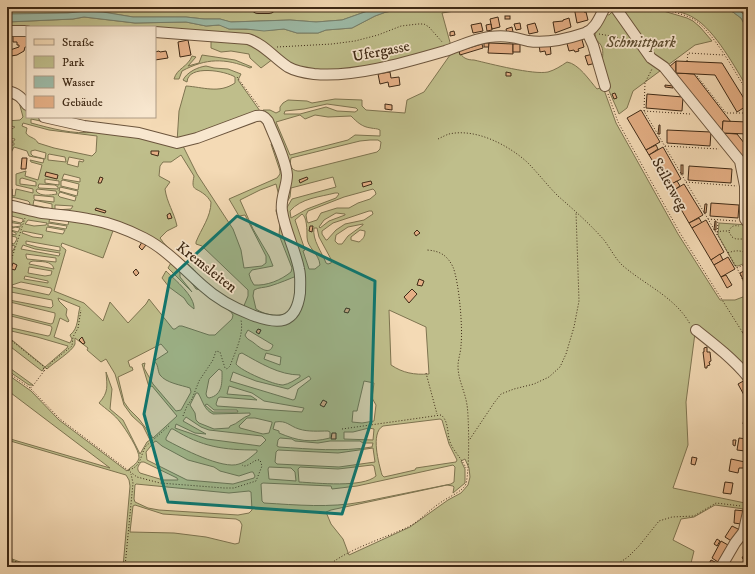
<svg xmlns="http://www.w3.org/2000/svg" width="755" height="574" font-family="'IM FELL DW Pica',serif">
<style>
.green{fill:#bfbe8b;stroke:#7e7450;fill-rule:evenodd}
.water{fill:#9dbba8;stroke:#77816d}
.building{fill:#e6b086;stroke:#3e2915}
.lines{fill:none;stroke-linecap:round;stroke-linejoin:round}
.minor-casing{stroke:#6c553d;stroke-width:12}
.major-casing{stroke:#3e2915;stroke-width:14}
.path{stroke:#3e2915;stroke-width:1;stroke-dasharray:1 2;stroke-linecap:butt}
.minor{stroke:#f8e7cf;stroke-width:10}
.major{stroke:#f4dab5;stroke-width:12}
.marked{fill:#0f766e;fill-opacity:0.2;stroke:#0f766e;stroke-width:3;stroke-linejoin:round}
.labels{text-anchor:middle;stroke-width:3.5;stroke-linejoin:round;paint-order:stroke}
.park-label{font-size:15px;font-style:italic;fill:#5e4e32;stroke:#f8e7cf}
.street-label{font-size:15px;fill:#3e2915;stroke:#f8e7cf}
</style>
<rect width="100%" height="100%" fill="#f4dab5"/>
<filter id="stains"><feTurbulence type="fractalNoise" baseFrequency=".005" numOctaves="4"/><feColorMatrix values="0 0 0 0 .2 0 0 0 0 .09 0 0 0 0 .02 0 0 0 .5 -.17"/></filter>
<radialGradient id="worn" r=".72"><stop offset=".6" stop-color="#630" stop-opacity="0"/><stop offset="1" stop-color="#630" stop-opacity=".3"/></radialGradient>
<g class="green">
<polygon points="7,7 166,7 266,12 289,10 308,7 379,7 342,20 316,22 290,20 230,22 220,19 204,19 186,17 133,17 103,12 85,11 68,13 7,14"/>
<polygon points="417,7 478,7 442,13 451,46 390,63 329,72 290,65 268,45 155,29 155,27 7,27 7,22 73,19 84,17 135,23 186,22 206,26 221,25 229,29 272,30 284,29 297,33 318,33 326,30 352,28 375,16 386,12"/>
<path d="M630,7H650L687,18L693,21L700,27L712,41L695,45L633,91L627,108L619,114C614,101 603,81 602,66C602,56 606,47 596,40L595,34L605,14L609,15L613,11L618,16Z"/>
<path d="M662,7H726L741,18L748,31V89C736,69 715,30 694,18C685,12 673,11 662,7Z"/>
<polygon points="735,7 748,7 748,18"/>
<polygon points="211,39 248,42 273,59 261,68 250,58 249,54 231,51 221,52 211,48"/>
<path d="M459,51C462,58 467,60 474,60C491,64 533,75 548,72C555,70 561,66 567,62C579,64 589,80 597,89L603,87L616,123L630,148L678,234L720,300H735L748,295V372C734,354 717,341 699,327L695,333L686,402L688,445L673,488L745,503L744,509L715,505L694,517L681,519L673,540L694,551L690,567H123L130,486L129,480L126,475L7,440V438L110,468L7,390V374L31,391L59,420L127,471C130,467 137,465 139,458C140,451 125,428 120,422C115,415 106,409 99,403C109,392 107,386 106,372L112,389L110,409L123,420L140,454L147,442L150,440L143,426L132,416L124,405L115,374L106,359L101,362L87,350L88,348L75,338C75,339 75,343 75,344C73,351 53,363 47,369L45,367L42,371L7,344V336L45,367L67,348L68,346L37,337L7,330V327L48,336L50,335L52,328L51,326L7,315V313L51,324L53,323L55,316V313L10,302L7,305V263L9,264L11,260L7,258V256L11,258V257L7,255V249L13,251L15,246L7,244V242L14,244L17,239L16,237L7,235V233L16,235V233L7,229L18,232L20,228L15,227L13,228L7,227V226L14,227L21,226V224L7,222V206L114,228L103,258L62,243L61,246L66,250L54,291L84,303L103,321L110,302L128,323L146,304L149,299L173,329H175L179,326H182L209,335H215L232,319L233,315L231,312L202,290L196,289L184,272L180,271V277L192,292L168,268L172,261L218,300L283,322L300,300L285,211L292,199L336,187L333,177L291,188L290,197L283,209L288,182L267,114L263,110H270L276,113L280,111V107L283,103L288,100L307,101L312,103L335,99L362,100V106L366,110L405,113L407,100L424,92L450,55ZM327,104L356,108L358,110L355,112L337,111L326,107L300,114H284L285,111L304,109ZM300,115L305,119L315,115L328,117L351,116C357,122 362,127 371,128C375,129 376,128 380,130V136L355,135L348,140L290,155L276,122ZM370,140H378L381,142L380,149L377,152L301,171C292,172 289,166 291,158L360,141ZM373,189L375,191L376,194L370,199L358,203L349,208H337L321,213L317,220L308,223L307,221L306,215L308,211L344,197ZM335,193H338L339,194L336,198L307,209L291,218L290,211C301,198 320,197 335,193ZM369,211H372L373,214L364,220L345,224L336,230L327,240H326L322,234V231L333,223ZM336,213L345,214V215L329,221L320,228L319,227L324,220ZM302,214C307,217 307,230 307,237C307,248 319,253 320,265L315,269H309L303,251L305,250L295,220ZM8,215L23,219V221L21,223L8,220ZM50,217L69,220L68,225L49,222ZM28,220L47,223L46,225L34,226L25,224ZM48,223L67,226L66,229L48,226ZM363,224V225L348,236L342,244H338L335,241L336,235L348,227ZM47,227L64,230H65L63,234L46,231ZM314,228H317L319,237L332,261L331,263L328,264L326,263C322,252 312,240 314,228ZM360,230L365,231C365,237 363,239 359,242L351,240V237ZM23,231L43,235L42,238L33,237L22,233ZM26,241L60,247V251L37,247L26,244ZM23,245L35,249L60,253L59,256L21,249ZM26,254L56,258V262L27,259L26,256ZM33,261C40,262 52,260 54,269L29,264L30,262ZM29,267L52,271L51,275L45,276L28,273ZM25,276L48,281V283L24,279ZM21,282L51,288L52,290L49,295L12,287V285ZM11,292L52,300L53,306L51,308L9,300L8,298L9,293ZM58,298L80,307C77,317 79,328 70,335L72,339L70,343L54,337L60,318L68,322L69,321L66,315L67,309L59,301ZM389,310L426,327L429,374C414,375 403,373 391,365ZM248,330L273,345C270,356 260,348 254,343C252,341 248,340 246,337L245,335ZM161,344L168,352L154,361C159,365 157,370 160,375C166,383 181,385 190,388L191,392L181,410L176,411L153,384L144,368L145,363L142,364L149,387L152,386L177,416L153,438L139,419L129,409L124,402L118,377L133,370L132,367H130L128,361ZM242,353C260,363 279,375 300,375V377C295,380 289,384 283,385C274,385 241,371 236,364L239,354ZM266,353L281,357L280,365L264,359ZM219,369L222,371C222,382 223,395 209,398L207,397L206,394L209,379ZM233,372L256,381L288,389L309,376L311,379L298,389L295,399L293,400L230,381ZM364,381L374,383L372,398L376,405L374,421L362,423L352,422L353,411H357ZM229,386L252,393L264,401L304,408L302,412L217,406L216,404L218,398L220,397L257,400L251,396L227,394ZM196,393H198C203,401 204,410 213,414L250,413V415C242,417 238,424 230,426L229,428L214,429L199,423L196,420L195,413L190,405ZM207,404L214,410H237L238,412H213L205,405ZM186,417L201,427L209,430L262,436L266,440L260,446L207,439L175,428L176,424L195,433L206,434L183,421ZM247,418H255L272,422V423L269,433L263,434L240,428L239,426ZM440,419L442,420L449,444L457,460L456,462L416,468L415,470L384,477L382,475C379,464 370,433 383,426ZM275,422C287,420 289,426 299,429C308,432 319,431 328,431L330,432V438C310,443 298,441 279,433V431L273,429ZM369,428L374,429L373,440L344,439V432H353ZM171,429H173C202,447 223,450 257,450V452C252,456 246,462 239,464C223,470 181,448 166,440V438ZM280,438L292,439L295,441L318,443L330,441H360L363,443H373L372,447C341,452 310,449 279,447L277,446L278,440ZM156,441L162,446L188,460L214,467L220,471L239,476L251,472H253L255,476L254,478L233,484L187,480L147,460L146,452L154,442ZM373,448L375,462L339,467L277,464L275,462L276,452L278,450L338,453ZM465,459L469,468L470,477L468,485L461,493L448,500L410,527L349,555L343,539L331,524L326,512L331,510L447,485L453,486L454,487L453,493L465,483V469L461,461ZM141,462H144L177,478L178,480H163L140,473C136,469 138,466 141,462ZM372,465L374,466L376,476C363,488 317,483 299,482L298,469L300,467L338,469ZM453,465L455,467L454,482L451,484L362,502C330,508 297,505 264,503L262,501L261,484L263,483L331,486L332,489L357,486ZM269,467L291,468L295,472L296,481L269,479L268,469ZM136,484L229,493L249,491L251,492L252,510L249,513L238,515L159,510L148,508L135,502L134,499L135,485ZM135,505L163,514L236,519L240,521L242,525L239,543L235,544L206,537L174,533L130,532L133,506Z"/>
<path d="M202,55L235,60L252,67L250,68C225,58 206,58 182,71L179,79H174C177,68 188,67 192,56L196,57L188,66L199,63Z"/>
<path d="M206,66L214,68L228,69L241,74L238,80L260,111L177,142L179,111L186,86C203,87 219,94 235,83V77C226,71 188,64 187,82L183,80C187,72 198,67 206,66Z"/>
<path d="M7,93C19,96 27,105 27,117H39L67,124L138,135L174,146L182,144L197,174L233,229L241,250L244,268L262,266L266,263V256L245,215L239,216L229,199L277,178L280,174V171L271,144L275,143L284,171V181L280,199L281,213L299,275C289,279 280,283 270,286C264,288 259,287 254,290L253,296L256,309C266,316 281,317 293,313L292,314C269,330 222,301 204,286C199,281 195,275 189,270C179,261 167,253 156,244C132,226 100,218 71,214C62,213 53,213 44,211C32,210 20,206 8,203L9,195L15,196L16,189L33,193V189L16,185V174L26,171L25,176L38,180L42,165L31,162L30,160L43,163L44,159L29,156L27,151L14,147L7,160V150L11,151V147H7V145H14V143L7,142V141H14L15,139L7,138V131L10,130L15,127L7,125V121L20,120L23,117L19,102L13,99H7ZM31,119L64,126L91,128L94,132C74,135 50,128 31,123ZM23,123L49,130L97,136L96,152L92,156L54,148L38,143C35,137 29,138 26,133L27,128L22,126ZM35,150L46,153L45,159L33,156L31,154V151ZM49,154L65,157L66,162L48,160V155ZM181,155L194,176C191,191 195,187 204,194C207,196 209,199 211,202C211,217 201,229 196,242V244L202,246L248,290V296L243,308C230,302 214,294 204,283C199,278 196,270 190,266C179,256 168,250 160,238L167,231L177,226C174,212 167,203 165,189L170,182L159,176L160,166L163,162H171ZM69,157L84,160L83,162L79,161L78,167L67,164ZM64,174L80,178V182L62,179ZM22,178L36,182V186L20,184V179ZM45,179L59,181V185L45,183ZM63,180L79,184L78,190L61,186V181ZM39,184L55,185L58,187V189L39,188L38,187ZM276,184L279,196L276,211L280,224L279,235L292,268L291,272C281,280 267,286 254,285L251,280L249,274L252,270L273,266L269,256L253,229L240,200L260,190ZM60,187L78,191L77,196L59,191ZM37,189L56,191L57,194C50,195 41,197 36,191ZM60,192L76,197L75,201L60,197L58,195ZM34,195L54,197V202L35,200L34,199ZM12,197L28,201L30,203L29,205L11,201ZM34,200L52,204V209L33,205ZM55,205H56L73,206L71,209L55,210Z"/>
<polygon points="719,223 748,225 748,262 738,266 735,266 718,235"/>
<path d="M166,271C175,280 195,296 194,309L188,304L184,298L169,287L162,278Z"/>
<polygon points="7,366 33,385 29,385 7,370"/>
<polygon points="7,557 33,567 7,567"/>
</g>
<g class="water">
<polygon points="379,7 417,7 386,12 375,16 352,28 326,30 318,33 297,33 284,29 264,31 246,29 229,29 219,25 206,26 186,22 135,23 84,17 73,19 7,22 7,14 68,13 85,11 103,12 133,17 186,17 204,19 220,19 231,22 290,20 316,22 342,20"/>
<polygon points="726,7 735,7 748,18 748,31 741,18"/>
</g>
<g class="building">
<polygon points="574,7 583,7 584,12 586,12 588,20 577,23"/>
<rect x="505" y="16" width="5" height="3"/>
<polygon points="498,17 500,27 492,29 490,19"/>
<polygon points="569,18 571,27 555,33 553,22 563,21 563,20"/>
<polygon points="481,23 483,31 473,33 471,25"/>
<polygon points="520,23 521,29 516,30 514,24"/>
<polygon points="535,23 538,32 529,34 527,25"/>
<polygon points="491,24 492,30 487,31 486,25"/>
<polygon points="512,27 513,32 507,33 506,29"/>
<polygon points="454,31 455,35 450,36 450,32"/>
<polygon points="13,35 27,36 27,47 25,47 24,51 17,55 11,56 10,50 19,47 19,45 17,45 17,42 13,42"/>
<polygon points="581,36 584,47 578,49 579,51 575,52 574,50 569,51 566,40"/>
<polygon points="188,40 191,55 180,57 178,42"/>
<rect x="484" y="43" width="5" height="4"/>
<polygon points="489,43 513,44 513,54 488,53"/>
<polygon points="550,43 551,54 546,55 545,51 540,52 539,44"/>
<polygon points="482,44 483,48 460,55 459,51"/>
<rect x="513" y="44" width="7" height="8"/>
<polygon points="159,51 160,52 166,51 168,58 155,60 155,52"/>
<polygon points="593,54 596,63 588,65 585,56"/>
<polygon points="676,61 676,73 694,74 731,122 723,121 722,133 737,134 748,148 748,176 669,67"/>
<polygon points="676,61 722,63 748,105 737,112 715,75 676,73"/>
<polygon points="390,72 391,78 399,77 400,85 389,87 388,82 380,84 378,74"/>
<polygon points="506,72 511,73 511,76 506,76"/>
<polygon points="665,85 673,86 673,88 665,87"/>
<polygon points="615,93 617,98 614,99 612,94"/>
<polygon points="647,94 683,97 682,111 646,108"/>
<polygon points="385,104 392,105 392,110 385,109"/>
<polygon points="641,110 660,142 646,150 627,118"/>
<polygon points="723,121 748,122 748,134 722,133"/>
<polygon points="659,125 660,125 660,134 658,134"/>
<polygon points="667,130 711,132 710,146 667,143"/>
<polygon points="656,145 658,149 649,155 646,150"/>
<polygon points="663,147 681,179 668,186 649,155"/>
<polygon points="151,151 159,151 158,156 151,154"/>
<polygon points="22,158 27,158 26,169 21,169"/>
<rect x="681" y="165" width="2" height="9"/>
<polygon points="689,166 732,169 731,183 688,180"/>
<polygon points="46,172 58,175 57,179 45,176"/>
<polygon points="100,177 103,178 101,183 98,183"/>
<polygon points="307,177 308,179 300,183 299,180"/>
<polygon points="371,181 372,184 363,187 362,183"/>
<polygon points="677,181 680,186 671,192 668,186"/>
<polygon points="684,184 703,215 689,223 671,192"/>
<polygon points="7,189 12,189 12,195 7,194"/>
<polygon points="711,203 739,205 738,218 710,216"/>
<polygon points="705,204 707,204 706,213 704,213"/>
<polygon points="96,208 106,211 105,213 95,210"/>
<polygon points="170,213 172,218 168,219 167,215"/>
<polygon points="699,218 702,223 692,228 689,223"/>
<polygon points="706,220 724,252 711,260 692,228"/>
<polygon points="715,221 716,221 716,230 714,230"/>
<polygon points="310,226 313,226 312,232 309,231"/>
<polygon points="417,230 420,233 416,236 414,233"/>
<polygon points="142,242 146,245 142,250 139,247"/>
<polygon points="720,254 723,260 714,265 711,260"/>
<polygon points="728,257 735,269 721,277 714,265"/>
<polygon points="13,263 17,265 15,270 11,269"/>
<polygon points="136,269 139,273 136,276 133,272"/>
<polygon points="748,269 748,283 745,284 740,273"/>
<polygon points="726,275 732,285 727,288 721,277"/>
<polygon points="419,279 424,281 422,286 417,285"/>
<polygon points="412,289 417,294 409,303 404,297"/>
<polygon points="346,308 350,309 348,313 344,312"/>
<polygon points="258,329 261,330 259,334 256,332"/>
<polygon points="82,337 85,343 83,344 79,340"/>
<polygon points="707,347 707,352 710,352 711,361 709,362 710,365 707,366 707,368 705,368 703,352 704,352 704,348"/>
<polygon points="747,379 748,395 745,397 738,384"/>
<polygon points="323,400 327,402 324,407 320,405"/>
<polygon points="745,413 748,413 748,425 743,424"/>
<polygon points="332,433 336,433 336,439 331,439"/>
<polygon points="739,438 747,439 745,451 737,450"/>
<polygon points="733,440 736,440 735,446 733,445"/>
<polygon points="692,457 697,458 695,465 691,464"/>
<polygon points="731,459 745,462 744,468 739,468 738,473 729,471"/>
<polygon points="725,482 733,483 731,494 723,493"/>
<polygon points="735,510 745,511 741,524 734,523"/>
<polygon points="732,526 740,530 733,542 725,537"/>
<polygon points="717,539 720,541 717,546 714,544"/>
<polygon points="721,541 728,545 718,562 712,558"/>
<polygon points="747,550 748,556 745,560 742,558"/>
<polygon points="711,560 719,564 717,567 707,567"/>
</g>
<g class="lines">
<g class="minor-casing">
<g id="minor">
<polyline points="615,7 651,58 664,67 740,161 745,186 745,219 748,223"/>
<polyline points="7,31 27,31"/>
<path d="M155,32L248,39C264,44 274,58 288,67C295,71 306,73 314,74C354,78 407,62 445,51C460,46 474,39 489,37C498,36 508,36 516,38C520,39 524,40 528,41C547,44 567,39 585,33C596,29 600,16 605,7"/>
<polyline points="587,32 593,45 605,86"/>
<path d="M7,91C17,93 21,97 27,105"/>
<path d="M7,205C19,207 30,211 42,213C59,215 77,216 93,220C111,223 128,230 144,238C166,249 185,270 203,286C217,299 234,308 252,315C278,325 296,325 300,293C300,285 301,277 299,269C295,249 285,231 282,211C280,198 287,187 287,175C286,160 274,136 268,121C264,116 262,115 256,116L197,138L177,143L139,133L84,126L44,117"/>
<path d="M696,330C715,345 733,359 748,377"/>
<polyline points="744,530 748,512"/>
<polyline points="721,567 735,543 748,526"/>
</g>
</g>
<g class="major-casing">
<polyline id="major" points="258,7 269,7"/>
</g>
<g class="path">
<path d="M655,7C667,11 682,13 693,19C713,31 735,72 748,93"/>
<polyline points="599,34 617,37 633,47"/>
<polyline points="277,47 332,44 355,41 378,35 401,26 418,24 424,24 429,27 443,43"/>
<polyline points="687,61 688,53 723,55"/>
<polyline points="697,76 726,113 748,113"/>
<polyline points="237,77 260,108"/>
<polyline points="608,94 618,122 680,233 748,341"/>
<polyline points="644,111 645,83 652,69"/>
<polyline points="690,114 644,111 737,268"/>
<polyline points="746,136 748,140"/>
<path d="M438,139C442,137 446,135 449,134C476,128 508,145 527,162C538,173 547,185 558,196C574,210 590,224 604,240C610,248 615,258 622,265C645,285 675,297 690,324"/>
<polyline points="665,146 719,149"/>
<polyline points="686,182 737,186"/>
<polyline points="708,219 736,221"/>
<path d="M717,232L722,231H729C731,226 734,225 739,226"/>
<polyline points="729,232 732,237 736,239 748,239"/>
<polyline points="717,235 718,220"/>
<polyline points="748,245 748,247"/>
<path d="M728,253C735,250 741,250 748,254"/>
<polyline points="7,273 25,218"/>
<polyline points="746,287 737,268 748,263"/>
<polyline points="742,333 748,329"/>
<polyline points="7,337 43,366 44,371 32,387 30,388"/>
<polyline points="44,371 52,362 72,346 73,337 78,328 81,310"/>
<path d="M7,372L30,388L60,419L137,477L160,483L224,488H234L256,481L262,466L260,460C254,459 250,466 244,466L242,465"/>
<polyline points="426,373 437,414"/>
<path d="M183,416L187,406L192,399L199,381L213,360L216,351L220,352L225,368L227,369L230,366C235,352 244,335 241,320"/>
<path d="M342,429L441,415C449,421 447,434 450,442C454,452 462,459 466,468"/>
<polyline points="470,439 494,403 501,394 514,389 534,384 549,377 560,367 566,354 574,327 579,301 576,212"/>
<path d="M129,470C142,466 140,455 146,446L170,425"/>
<polyline points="7,558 29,567"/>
<polyline points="125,567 133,483 131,474"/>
<path d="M327,567C345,550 385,538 408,527C420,521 429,510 440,503C448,497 458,494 465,486C470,478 469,416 467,405C465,391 458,380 458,366C458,359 461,352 461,345C463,328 459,282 453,267C447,255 440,251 427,250"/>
<polyline points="613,567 628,557 639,546 659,521 672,517 694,516 716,503 741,506"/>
</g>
<use href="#minor" class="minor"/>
<use href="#major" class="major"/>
</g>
<path class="marked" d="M237,216L375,281L371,422L342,514L168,502L144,414L170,278Z"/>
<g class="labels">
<g class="park-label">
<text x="641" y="47">Schmittpark</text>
</g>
<g class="street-label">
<text transform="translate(381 51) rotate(-11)" y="5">Ufergasse</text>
<text transform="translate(670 184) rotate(61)" y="5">Seilerweg</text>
<text transform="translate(207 267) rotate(38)" y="5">Kremsleiten</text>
</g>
</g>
<rect width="755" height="574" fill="none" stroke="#f4dab5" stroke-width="24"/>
<rect x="8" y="8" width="739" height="558" fill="none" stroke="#3e2915" stroke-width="2"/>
<rect x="12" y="12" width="731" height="550" fill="none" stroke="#3e2915"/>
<rect x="26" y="26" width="130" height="92" fill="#f8e7cf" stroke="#ae9b85"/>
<rect x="34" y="39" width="20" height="6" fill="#f4dab5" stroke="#ae9b85"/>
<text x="62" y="46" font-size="12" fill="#3e2915">Straße</text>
<rect x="34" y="56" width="20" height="12" fill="#bfbe8b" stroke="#ae9b85"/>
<text x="62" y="66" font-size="12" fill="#3e2915">Park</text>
<rect x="34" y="76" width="20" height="12" fill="#9dbba8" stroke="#ae9b85"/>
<text x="62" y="86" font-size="12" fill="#3e2915">Wasser</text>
<rect x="34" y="96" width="20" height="12" fill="#e6b086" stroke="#ae9b85"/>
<text x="62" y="106" font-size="12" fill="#3e2915">Gebäude</text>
<rect width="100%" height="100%" filter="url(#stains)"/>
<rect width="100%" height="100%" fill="url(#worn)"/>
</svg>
